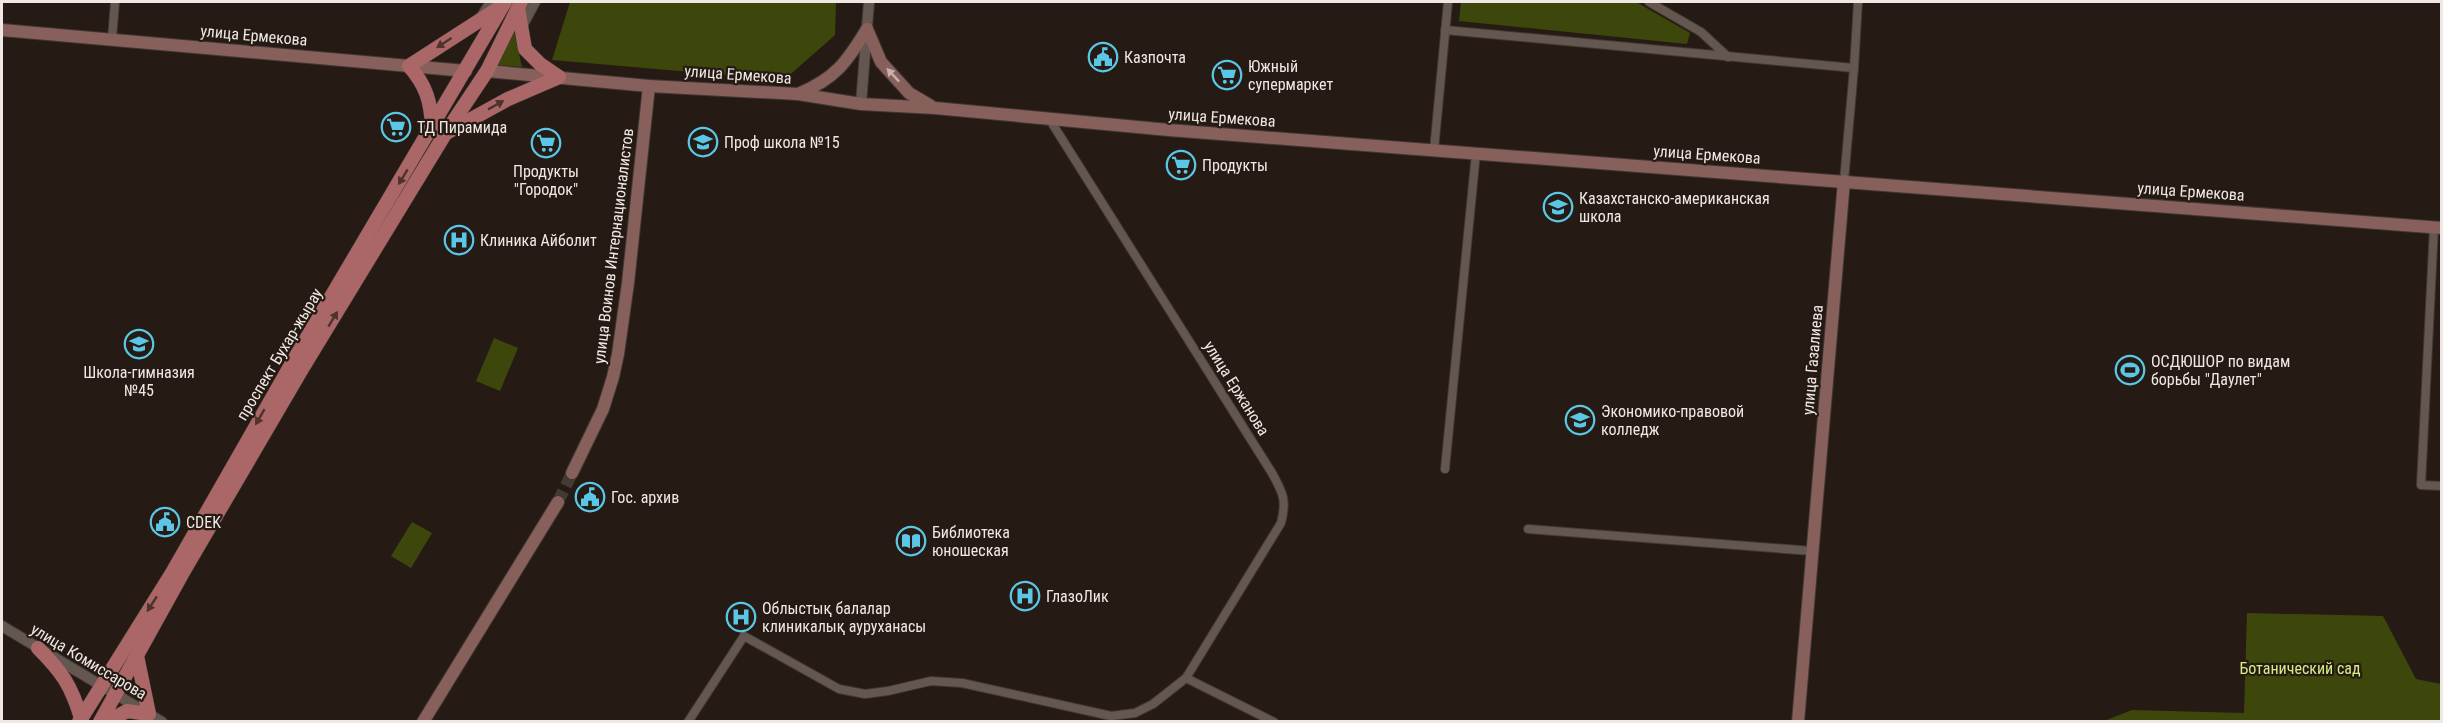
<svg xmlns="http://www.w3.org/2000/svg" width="2443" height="723" font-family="'Roboto Condensed',sans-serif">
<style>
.green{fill:#3d470b}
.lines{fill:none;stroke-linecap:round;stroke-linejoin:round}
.secondary-tunnel{stroke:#433a33;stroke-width:12;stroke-dasharray:12 6;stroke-linecap:butt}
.minor-casing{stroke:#403834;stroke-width:10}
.tertiary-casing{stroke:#403834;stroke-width:12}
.secondary-casing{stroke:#403834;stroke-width:14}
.primary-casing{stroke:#403834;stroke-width:15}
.minor{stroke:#645750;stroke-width:8}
.tertiary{stroke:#645750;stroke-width:10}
.secondary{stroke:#875f5b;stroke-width:12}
.primary{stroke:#ab6767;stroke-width:14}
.oneway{fill:#4d322d}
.oneway2{fill:#c6b1ad}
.labels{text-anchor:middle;stroke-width:4.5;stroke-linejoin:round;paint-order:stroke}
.street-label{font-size:16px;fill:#f0e8e4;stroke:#251b14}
.poi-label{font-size:16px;fill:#f0e8e4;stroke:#251b14;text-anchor:start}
.park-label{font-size:16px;fill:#d5ed82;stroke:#251b14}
</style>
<rect width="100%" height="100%" fill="#251b14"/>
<g class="green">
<polygon points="570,2 836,2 835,35 784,80 552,60"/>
<polygon points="1461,2 1636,2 1690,33 1687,44 1459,21"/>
<polygon points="514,31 522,67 496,65"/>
<polygon points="494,338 518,348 500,391 476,381"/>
<polygon points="412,522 432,533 411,568 391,556"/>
<polygon points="2247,613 2383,616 2416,679 2441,684 2441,721 2104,721 2132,710 2244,713"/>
</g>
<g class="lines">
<polyline class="secondary-tunnel" points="558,502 572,473"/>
<g class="minor-casing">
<g id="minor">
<polyline points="1649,2 1701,32 1728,57"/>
<polyline points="1445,30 1854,68"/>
<polyline points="112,39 115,2"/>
<polyline points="1434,150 1448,2"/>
<polyline points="1844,181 1854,68 1858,2"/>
<polyline points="2434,227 2421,485 2442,486"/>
<polyline points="1445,469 1476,153"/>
<polyline points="1528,529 1812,551"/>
<polyline points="1186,678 1274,722"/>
<path d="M688,722L744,636L839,689L865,694L888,691L931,681L962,683L1111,716L1135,713L1153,704L1186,678L1281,523C1287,500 1283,493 1272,473L1050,120"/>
</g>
</g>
<g class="tertiary-casing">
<g id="tertiary">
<polyline points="480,19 491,2"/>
<polyline points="521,28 535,2"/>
<polyline points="861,104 869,2"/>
<polyline points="2,626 162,722"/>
</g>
</g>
<g class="secondary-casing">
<g id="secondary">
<polyline points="867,29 881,62 909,93 931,106"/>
<polyline points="2,30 466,71"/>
<polyline points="487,71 649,86 798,94 861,104 935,108 1169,130 2442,228"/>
<path d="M798,94C835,79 847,62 867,29"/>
<polyline points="572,473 603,409 613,377 618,354 628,283 649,86"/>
<polyline points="423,722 558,502"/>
<polyline points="1798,722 1844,181"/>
</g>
</g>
<g class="primary-casing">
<g id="primary">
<polyline points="518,8 525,49 540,64 559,77"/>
<path d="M432,127C431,102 426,85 409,66L502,6"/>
<polyline points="448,132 508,99 559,77"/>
<path d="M38,648C62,672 71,685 81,718"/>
<polyline points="79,722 172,573 292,363 505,2"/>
<polyline points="100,722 182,574 302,369 445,134 487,71 521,2"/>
<polyline points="107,722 127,711 149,714 137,656"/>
</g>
</g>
<use href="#minor" class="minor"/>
<use href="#tertiary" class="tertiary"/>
<use href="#secondary" class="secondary"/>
<use href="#primary" class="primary"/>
</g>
<defs><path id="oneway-solid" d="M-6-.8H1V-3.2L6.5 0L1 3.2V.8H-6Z" transform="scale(1.5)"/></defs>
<g class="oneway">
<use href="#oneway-solid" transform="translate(444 43) rotate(147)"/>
<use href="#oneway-solid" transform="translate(496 105) rotate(-29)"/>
<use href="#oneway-solid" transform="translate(403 177) rotate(121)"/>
<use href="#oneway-solid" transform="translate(333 319) rotate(-59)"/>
<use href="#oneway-solid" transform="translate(260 417) rotate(120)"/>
<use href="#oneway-solid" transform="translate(152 604) rotate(123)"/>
</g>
<use class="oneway2" href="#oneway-solid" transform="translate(893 75) rotate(-133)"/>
<defs>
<g id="civic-ring" transform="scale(1.5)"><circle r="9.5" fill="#251b14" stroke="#5bc7e7" stroke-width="1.5"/><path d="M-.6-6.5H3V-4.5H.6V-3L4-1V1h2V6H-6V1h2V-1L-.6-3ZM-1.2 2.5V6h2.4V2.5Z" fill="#5bc7e7"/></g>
<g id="supermarket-ring" transform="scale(1.5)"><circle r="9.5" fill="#251b14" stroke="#5bc7e7" stroke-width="1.5"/><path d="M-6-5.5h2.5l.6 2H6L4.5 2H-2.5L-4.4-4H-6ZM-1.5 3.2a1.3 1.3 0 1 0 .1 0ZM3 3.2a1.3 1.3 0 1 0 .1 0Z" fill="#5bc7e7"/></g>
<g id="university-ring" transform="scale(1.5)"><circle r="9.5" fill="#251b14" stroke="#5bc7e7" stroke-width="1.5"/><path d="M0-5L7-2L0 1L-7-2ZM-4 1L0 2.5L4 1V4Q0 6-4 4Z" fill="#5bc7e7"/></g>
<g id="school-ring" transform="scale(1.5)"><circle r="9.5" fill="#251b14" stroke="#5bc7e7" stroke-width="1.5"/><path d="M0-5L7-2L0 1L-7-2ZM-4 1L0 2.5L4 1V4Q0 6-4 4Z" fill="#5bc7e7"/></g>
<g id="hospital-ring" transform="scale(1.5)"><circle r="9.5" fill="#251b14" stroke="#5bc7e7" stroke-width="1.5"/><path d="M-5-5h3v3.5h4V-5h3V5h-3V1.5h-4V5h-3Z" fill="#5bc7e7"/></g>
<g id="stadium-ring" transform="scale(1.5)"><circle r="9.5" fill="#251b14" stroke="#5bc7e7" stroke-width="1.5"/><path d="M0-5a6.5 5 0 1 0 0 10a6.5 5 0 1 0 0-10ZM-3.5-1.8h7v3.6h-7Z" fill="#5bc7e7"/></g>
<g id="library-ring" transform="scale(1.5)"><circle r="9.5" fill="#251b14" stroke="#5bc7e7" stroke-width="1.5"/><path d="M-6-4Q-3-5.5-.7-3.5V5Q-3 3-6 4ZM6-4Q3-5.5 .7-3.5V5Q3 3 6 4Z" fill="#5bc7e7"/></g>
</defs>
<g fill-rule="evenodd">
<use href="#civic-ring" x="1103" y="57"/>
<use href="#supermarket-ring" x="1227" y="75"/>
<use href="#supermarket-ring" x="396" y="127"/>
<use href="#university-ring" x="703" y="142"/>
<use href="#supermarket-ring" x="546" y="143"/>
<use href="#supermarket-ring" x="1181" y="165"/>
<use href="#school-ring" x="1558" y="207"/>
<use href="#hospital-ring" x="459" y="240"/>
<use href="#school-ring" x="139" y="344"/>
<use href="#stadium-ring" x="2130" y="370"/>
<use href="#university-ring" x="1580" y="420"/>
<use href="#civic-ring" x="590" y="497"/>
<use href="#civic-ring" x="165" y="522"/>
<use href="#library-ring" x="911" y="541"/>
<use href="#hospital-ring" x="1025" y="596"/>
<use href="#hospital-ring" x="741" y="617"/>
</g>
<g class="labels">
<g class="street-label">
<text transform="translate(254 35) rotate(5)" y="6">улица Ермекова</text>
<text transform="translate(738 74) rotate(4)" y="6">улица Ермекова</text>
<text transform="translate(1222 117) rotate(4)" y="6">улица Ермекова</text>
<text transform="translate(1707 154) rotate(4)" y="6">улица Ермекова</text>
<text transform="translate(2191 191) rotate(4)" y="6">улица Ермекова</text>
<text transform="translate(613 246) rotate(-83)" y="6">улица Воинов Интернационалистов</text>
<text transform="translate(279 354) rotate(-59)" y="6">проспект Бухар-жырау</text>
<text transform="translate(1812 360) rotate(-85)" y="6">улица Газалиева</text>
<text transform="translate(1237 388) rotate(58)" y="6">улица Ержанова</text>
<text transform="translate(89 661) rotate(31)" y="6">улица Комиссарова</text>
</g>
<g class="poi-label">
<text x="1124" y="63">Казпочта</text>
<text x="1248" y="72">Южный<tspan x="1248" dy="18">супермаркет</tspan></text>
<text x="417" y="133">ТД Пирамида</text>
<text x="724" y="148">Проф школа №15</text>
<text x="1202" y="171">Продукты</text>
<text x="546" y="177" text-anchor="middle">Продукты<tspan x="546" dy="18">"Городок"</tspan></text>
<text x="1579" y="204">Казахстанско-американская<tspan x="1579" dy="18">школа</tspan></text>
<text x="480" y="246">Клиника Айболит</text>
<text x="2151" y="367">ОСДЮШОР по видам<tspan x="2151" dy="18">борьбы "Даулет"</tspan></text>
<text x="139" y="378" text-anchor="middle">Школа-гимназия<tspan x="139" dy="18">№45</tspan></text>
<text x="1601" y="417">Экономико-правовой<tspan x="1601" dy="18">колледж</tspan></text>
<text x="611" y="503">Гос. архив</text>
<text x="186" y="528">CDEK</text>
<text x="932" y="538">Библиотека<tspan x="932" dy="18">юношеская</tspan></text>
<text x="1046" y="602">ГлазоЛик</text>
<text x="762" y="614">Облыстық балалар<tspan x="762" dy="18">клиникалық ауруханасы</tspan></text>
</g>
<g class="park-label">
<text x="2300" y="674">Ботанический сад</text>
</g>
</g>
<rect width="2443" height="723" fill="none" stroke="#f0e8e4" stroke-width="6"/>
</svg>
